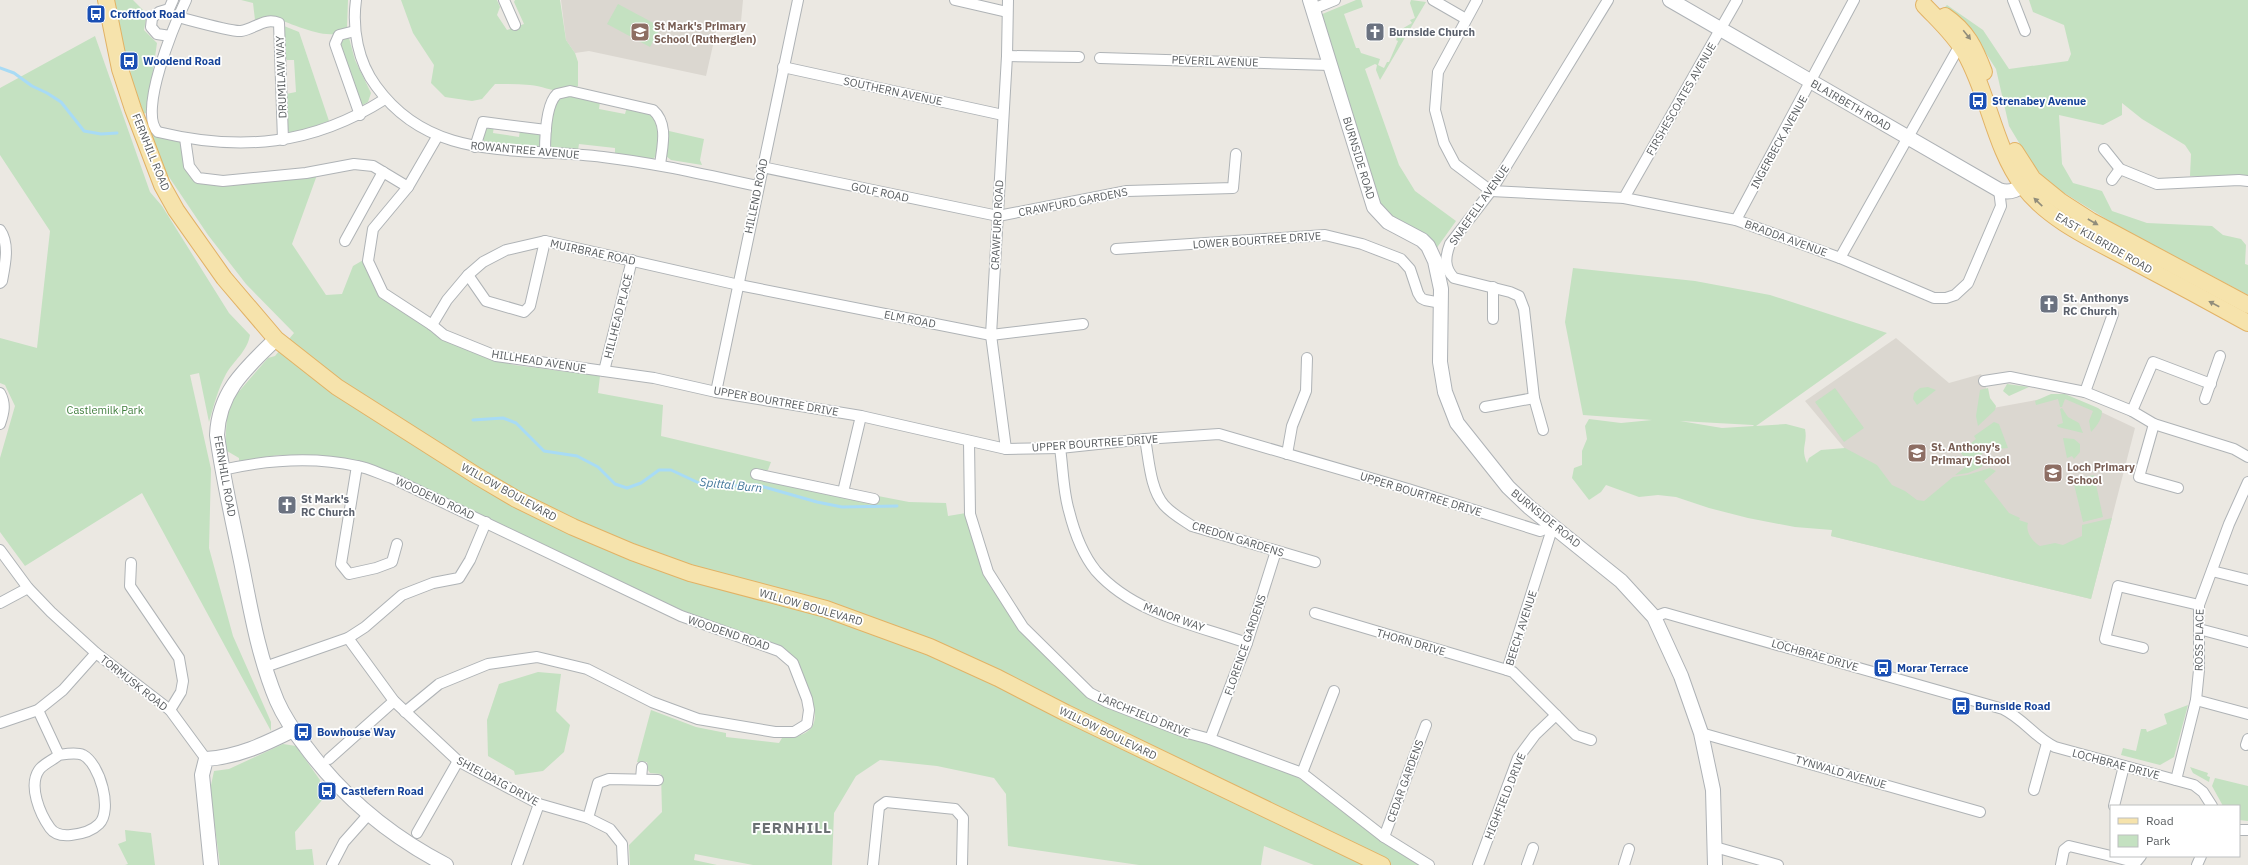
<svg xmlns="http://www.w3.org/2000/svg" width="2248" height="865" font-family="'IBM Plex Sans',sans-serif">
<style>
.education{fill:#dbd7d0}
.green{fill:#c4e1c1;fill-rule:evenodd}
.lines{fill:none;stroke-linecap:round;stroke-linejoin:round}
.stream{stroke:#a8dbf5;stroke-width:3}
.street-casing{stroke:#afb3b6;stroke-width:12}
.secondary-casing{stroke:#aeb2b6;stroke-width:16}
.primary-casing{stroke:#e2b265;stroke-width:18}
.street{stroke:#fff;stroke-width:10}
.secondary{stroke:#fff;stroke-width:14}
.primary{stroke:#f6e3ac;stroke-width:16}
.oneway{fill:#918d7b}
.labels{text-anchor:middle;stroke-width:3.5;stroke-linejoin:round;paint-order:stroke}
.transit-label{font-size:11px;font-weight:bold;fill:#164399;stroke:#fff;text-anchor:start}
.education-label{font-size:11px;font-weight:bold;fill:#785e54;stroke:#fff;text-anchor:start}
.worship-label{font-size:11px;font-weight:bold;fill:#5b616d;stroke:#fff;text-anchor:start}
.street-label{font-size:11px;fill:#5a5e61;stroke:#fff}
.park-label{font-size:11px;fill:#407e3d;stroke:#fff}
.water-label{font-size:12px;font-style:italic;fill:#45799c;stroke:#fff}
.district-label{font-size:15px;font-weight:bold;letter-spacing:1px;fill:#6b7073;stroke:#fff}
</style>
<rect width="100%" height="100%" fill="#ebe8e2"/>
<g class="education">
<polygon points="561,0 743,0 741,21 718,23 706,76 589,51 575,53 566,40"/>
<polygon points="1896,338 1949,383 1981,374 1993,408 2058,396 2082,403 2135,428 2091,599 1831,536 1851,456 1805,401"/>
</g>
<g class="green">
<polygon points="111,0 133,0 147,14 144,30 157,43 147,113 141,114 133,91 130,69"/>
<path d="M241,0H348L347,27C334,46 290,22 274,18C268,17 261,19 255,20L253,3Z"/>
<path d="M401,0H497L500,7L497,15L507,30L524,24L514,2L515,0H560L566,40L575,53L578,62V86C564,98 546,86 530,85C518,84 507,84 495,84L482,99L472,101L445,97L431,83L434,65L413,33Z"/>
<polygon points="1356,0 1361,0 1363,7 1344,14 1356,48 1359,48 1361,53 1380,59 1378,65 1384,68 1387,62 1389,62 1398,41 1396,40 1400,30 1412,23 1410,20 1415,18 1410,3 1411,0 1426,2 1380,80 1376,70 1377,65 1375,64 1365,69 1399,165 1415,191 1456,221 1436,249 1396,221 1377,199 1320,15"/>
<polygon points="2029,0 2248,0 2248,176 2190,176 2191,154 2185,145 2142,119 2122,103 2122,115 2103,125 2059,115 2062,164 2073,183 2102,191 2112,211 2147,223 2212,226 2223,235 2241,239 2246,245 2245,264 2248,265 2248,295 2116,225 2048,183 2030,161 2009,126 1996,69 1971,30 1944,8 1947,5 1983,30 2009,69 2068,61 2071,54 2064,25 2033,12"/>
<polygon points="618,4 661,27 650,47 607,24"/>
<polygon points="284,26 299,32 329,121 295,133 289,132 287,129 286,94 296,92 294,60 287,60 284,55"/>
<path d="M95,36L150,192L162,206L229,313L250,335C247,352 234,360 226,374C218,389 214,405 209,422L199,373L190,375L211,469L209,548L233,636L271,722V731L142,493L25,566L0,532V458L15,406L5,385L0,383V338L37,348L50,231L0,155V88Z"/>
<polygon points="341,38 349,38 355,60 371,93 368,102 361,106 353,86 354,82 339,47"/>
<polygon points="563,95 600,102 599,109 625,114 627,107 650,112 660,126 656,156 652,160 615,154 615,148 579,144 578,150 553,149 549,143 554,105 555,101"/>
<polygon points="494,126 493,133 519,137 520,130 541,135 540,145 536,148 484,142 482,137 486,127"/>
<path d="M150,128L155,134L182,142L193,178L317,175L292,244L326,295L342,294L353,266L365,259L374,284L441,336L480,355L514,365L600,376L598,393L663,405L661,436L771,462L768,470L754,477L876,504L878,496L909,502L946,503L948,516L966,513L979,560L991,588L1024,631L1089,698L1289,773L1320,790L1423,865H1314L1264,846L1261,865H1139L1008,846L1006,794L994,778L937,766L880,760L856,776L834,813L832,865H753L695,854L694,860L717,865H630L629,845L662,812L661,774L650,773L648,770L647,762H637L651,710L696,727L726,733V737L779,743L782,738C821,736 819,717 808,687C802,671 798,659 784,649L681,610L424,489L307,455H279L239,461V458L227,451L225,446L227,416L235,396L268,358L275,356L294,333L246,284L208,235L163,168L147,130Z"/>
<polygon points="669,131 704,139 700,160 702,165 671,160 666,156"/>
<path d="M1573,268L1695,281L1770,295L1887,333L1756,426L1786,424L1805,429C1808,444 1800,447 1807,463L1809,458L1821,450L1845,448L1877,465L1892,485L1905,491L1917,500L1924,501L1953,477L1967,475L1990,468L1996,471L1984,481L2009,513L2020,518L2019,520L2028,523C2025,532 2033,542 2040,546L2055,543L2063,545L2082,536V525L2112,518L2091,599L1831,536L1832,530L1795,527L1748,518L1709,508L1676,497L1658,495L1639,497L1606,485L1601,492L1589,500L1572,478L1574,468L1582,465V451L1587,439L1585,426L1589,419L1621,423L1652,420L1583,415L1565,322ZM1680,421L1753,425L1754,426L1722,428Z"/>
<polygon points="2007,384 2029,387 2009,396 2003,391"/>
<polygon points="1928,387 1936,390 1917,405 1913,399 1914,393 1920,388"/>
<polygon points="1835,388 1864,428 1844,442 1815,402"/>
<polygon points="1988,388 1990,398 1996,406 1995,410 1978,426 1976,416 1980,390"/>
<path d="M2051,394H2065L2098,408L2102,411C2102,419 2097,426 2091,432L2089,421L2093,411L2065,399L2062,407H2060L2058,399L2036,405L2035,401Z"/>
<polygon points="2062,408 2068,417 2079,423 2083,433 2058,427 2057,425 2063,423 2060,409"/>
<polygon points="1994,422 1999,424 2008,448 1997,449 1991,445 1988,446 1981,455 1965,458 1960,452 1976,439 1974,436"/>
<polygon points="2063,438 2074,439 2080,444 2080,452 2074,459 2072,456 2067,458"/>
<polygon points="1978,457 1984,458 1982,467 1968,473 1955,475 1969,464 1966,460"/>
<polygon points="2094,475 2103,517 2083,522 2073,480"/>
<polygon points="538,672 561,674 556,711 570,725 564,752 543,771 515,775 514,771 488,756 487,720 499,684"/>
<polygon points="2188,705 2174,757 2160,765 2121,755 2123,748 2136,751 2141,729 2146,729 2147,732 2167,724 2164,714"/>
<polygon points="283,744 296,746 320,780 318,790 323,799 295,832 296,850 312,849 314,865 220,865 210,790 214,771 229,769"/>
<polygon points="2190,767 2208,773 2207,776 2210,777 2209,782 2193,773"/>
<polygon points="2215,778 2248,786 2248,821 2239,820 2239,806 2223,806 2212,786"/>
<polygon points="125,830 151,833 155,865 125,865 128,864 118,844 126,841"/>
</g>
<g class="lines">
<g class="stream">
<polyline points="0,68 14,73 32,86 47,93 61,102 84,131 101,134 117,133"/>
<polyline points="473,420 503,418 516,423 544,451 577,456 598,467 615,484 627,488 641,483 659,470 671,470 699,483 725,486 757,485 817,502 842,507 897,506"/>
</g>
<g class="street-casing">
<g id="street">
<path d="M186,0C175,23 137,113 158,132C241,152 313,145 385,99"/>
<path d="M356,0C352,29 358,62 376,86C432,164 520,146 603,157C655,163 706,175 758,186"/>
<polyline points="504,0 515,25"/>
<polyline points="955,0 1007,12"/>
<polyline points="1433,0 1466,19"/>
<polyline points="1477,0 1438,72 1435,110 1444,143 1455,164 1491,191 1624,198 1736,220 1840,258 1934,298 1946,298 1955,295 1968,283 2001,206 1999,190"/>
<polyline points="2013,0 2025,31"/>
<polyline points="1313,9 1335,0"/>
<path d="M178,17C190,20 232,32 241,31C255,29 264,17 279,23L283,140"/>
<polyline points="355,31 339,35 335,44 360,115"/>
<polyline points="170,36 157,34 151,27 152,18 159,12 169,9 173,0"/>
<polyline points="1007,56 1079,57"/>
<polyline points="1100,58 1330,65"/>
<polyline points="783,67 1003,115"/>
<polyline points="437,137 408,187 373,229 368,261 383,293 432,325 444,335 496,356 654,378 716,392 861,416 1006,449 1060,448 1145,439 1219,434 1408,489 1540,531 1553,526"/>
<polyline points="185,138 189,166 198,178 223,181 306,173 354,164 373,166 408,187"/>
<polyline points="475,147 483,122 546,130"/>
<polyline points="2104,149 2120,169 2157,184 2239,180 2248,181"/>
<path d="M545,153C545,137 546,104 557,94L570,91L653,110C669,124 662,147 660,165"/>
<polyline points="762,167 998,216 1127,191 1233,188 1236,154"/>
<polyline points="2112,180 2120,169"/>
<polyline points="1624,198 1737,0"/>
<polyline points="1736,220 1854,0"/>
<path d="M0,230C10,244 5,265 2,281L0,283"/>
<polyline points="345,241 383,172"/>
<polyline points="1116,249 1325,235 1362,244 1401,259 1410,269 1418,293 1421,298 1425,300 1441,303"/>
<polyline points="1840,258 1956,52"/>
<polyline points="468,275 486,301 524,312 530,306 545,241"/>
<polyline points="1493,319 1493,287"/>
<polyline points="432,325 447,300 468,275 483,262 506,250 545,241 739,285 991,335 1083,324"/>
<polyline points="604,371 632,260"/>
<polyline points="1984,381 2010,377 2085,392 2132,411 2154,424 2234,449 2248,457"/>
<polyline points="716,392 798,0"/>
<polyline points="2085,392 2113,314"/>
<path d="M0,393C6,404 4,412 0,424"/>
<polyline points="2205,399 2220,356"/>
<polyline points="1485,407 1534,398"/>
<polyline points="2132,411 2153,362 2211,384"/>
<polyline points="2154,424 2139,477 2178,488"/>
<path d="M1543,430L1534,398L1524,309L1519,296L1510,292L1454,278C1444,268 1445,257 1450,244L1491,191L1608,0"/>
<path d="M1145,439C1149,459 1150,489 1164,505C1172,514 1183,520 1192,526L1315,562"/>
<polyline points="969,441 970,514 988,572 1023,627 1090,693 1107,702 1184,732 1210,739 1302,773 1384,837 1429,865"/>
<path d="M1060,448C1063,468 1063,491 1069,511C1074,531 1083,555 1096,571C1134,614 1196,625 1247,643"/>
<polyline points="1006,449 991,335 1007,56 1008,0"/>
<polyline points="1287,454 1292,426 1306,391 1307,358"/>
<polyline points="357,466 341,564 349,574 376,568 392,562 397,544"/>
<path d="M222,470C266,460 312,456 357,466C369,468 380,474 392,478L681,616L779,651L793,663L807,699L809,710L807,724L794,732H775L698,719L652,702L587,669L537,657L488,664L439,684L405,712"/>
<polyline points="756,474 874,499"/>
<polyline points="843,492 861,416"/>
<polyline points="1553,526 1507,670 1513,672 1576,735 1591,740"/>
<polyline points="0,550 28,588 51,612 96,653 170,710 206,759"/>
<polyline points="131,563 130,586 179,658 183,681 181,692 170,710"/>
<polyline points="2212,571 2248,580"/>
<polyline points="0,603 28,588"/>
<polyline points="1315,613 1507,670"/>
<path d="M1654,617L1665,613L2003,709C2024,719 2035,738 2055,747L2194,785L2203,792L2212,806"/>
<polyline points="2199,629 2248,642"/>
<polyline points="348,638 394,701 458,761 539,804 588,818 610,829 622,844 623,865"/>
<polyline points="2143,648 2105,639 2118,586 2199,605"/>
<polyline points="265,667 348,638 365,627 402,595 433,583 459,578 470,560 486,522"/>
<polyline points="2196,700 2248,714"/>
<path d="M38,710L59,755C53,760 43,764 39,770C28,786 40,814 50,828C55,835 62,836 71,835C81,834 91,832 99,824C113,810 100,764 83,755C76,752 66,754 59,755"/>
<polyline points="0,723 38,710 63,690 96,653"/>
<polyline points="1701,733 1980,812"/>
<polyline points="1210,739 1247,643 1276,551"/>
<polyline points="2246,745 2248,739"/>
<polyline points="329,759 394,701"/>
<polyline points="1302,773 1334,691"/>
<polyline points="641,779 642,767"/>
<polyline points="2176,780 2196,700 2199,670 2199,605 2229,524 2248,482"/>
<polyline points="2034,790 2047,743"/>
<polyline points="2114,806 2124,766"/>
<polyline points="588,818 598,783 609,779 658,780"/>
<polyline points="2239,830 2248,830"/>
<polyline points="417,833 458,761"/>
<polyline points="1384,837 1426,725"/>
<polyline points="1715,847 1778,865"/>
<polyline points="2111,856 2134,862 2137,861 2141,856"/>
<polyline points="332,865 344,842 368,815"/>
<polyline points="517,865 539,804"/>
<polyline points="873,865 879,807 886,802 955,809 963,818 962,865"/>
<polyline points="1478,865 1518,758 1535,735 1556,715"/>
<polyline points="1527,865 1533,848"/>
<polyline points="1624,865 1629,849"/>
<polyline points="2061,865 2064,850 2069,846 2111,856"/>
<polyline points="2197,865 2201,856"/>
</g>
</g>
<g class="secondary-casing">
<g id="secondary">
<polyline points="1310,0 1374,207 1388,222 1422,240 1428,246 1435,261 1441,289 1440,362 1445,392 1457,423 1508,487 1529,507 1621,581 1654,617 1681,676 1701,733 1713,790 1715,865"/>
<path d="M1670,0L1999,190C2012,195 2021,187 2031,180"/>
<path d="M276,339C246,368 219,391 217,435C223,479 233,522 242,566C251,612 259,658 277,701C284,717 295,733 306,747C343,797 390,836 446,865"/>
<path d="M211,865L202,775L206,759C238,757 265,744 293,730"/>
</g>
</g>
<g class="primary-casing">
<g id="primary">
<polyline points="106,0 120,69 133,109 162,185 176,210 224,278 276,339 337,387 477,476 516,499 573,527 632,552 690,573 826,609 930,647 998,678 1066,713 1382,865"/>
<path d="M1924,5C1938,20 1954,34 1965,53C1989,95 1994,147 2023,186C2049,221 2096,241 2133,261C2171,281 2210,302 2248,323"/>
<path d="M1945,16C1967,31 1975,48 1984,72"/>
<polyline points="2015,151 2033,179 2060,201 2091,221 2248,305"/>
</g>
</g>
<use href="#street" class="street"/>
<use href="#secondary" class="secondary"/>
<use href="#primary" class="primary"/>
</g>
<defs><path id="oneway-solid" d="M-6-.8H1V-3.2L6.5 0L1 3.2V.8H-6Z"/></defs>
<g class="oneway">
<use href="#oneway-solid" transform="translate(1967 35) rotate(51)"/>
<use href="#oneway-solid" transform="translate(2038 202) rotate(-136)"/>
<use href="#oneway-solid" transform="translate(2093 222) rotate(30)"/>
<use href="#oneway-solid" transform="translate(2214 304) rotate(-152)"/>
</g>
<defs>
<g id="bus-square" transform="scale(1)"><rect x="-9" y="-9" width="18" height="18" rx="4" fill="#1a4fb4" stroke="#fff"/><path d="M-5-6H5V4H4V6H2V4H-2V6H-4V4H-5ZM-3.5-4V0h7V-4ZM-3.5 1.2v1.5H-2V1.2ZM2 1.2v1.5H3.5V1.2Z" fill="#fff"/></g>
<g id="school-square" transform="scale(1)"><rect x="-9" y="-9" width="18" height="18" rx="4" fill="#8d6e63" stroke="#fff"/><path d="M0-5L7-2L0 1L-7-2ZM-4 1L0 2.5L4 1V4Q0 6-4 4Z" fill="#fff"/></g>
<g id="church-square" transform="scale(1)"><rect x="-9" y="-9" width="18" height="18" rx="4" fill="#6b7280" stroke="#fff"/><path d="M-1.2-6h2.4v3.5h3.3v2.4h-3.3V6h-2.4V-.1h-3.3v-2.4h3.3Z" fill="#fff"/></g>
</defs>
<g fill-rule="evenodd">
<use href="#bus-square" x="96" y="14"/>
<use href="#school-square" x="640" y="32"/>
<use href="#church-square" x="1375" y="32"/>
<use href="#bus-square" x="129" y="61"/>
<use href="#bus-square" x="1978" y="101"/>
<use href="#church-square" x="2049" y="304"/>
<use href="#school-square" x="1917" y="453"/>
<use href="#school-square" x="2053" y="473"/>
<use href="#church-square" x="287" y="505"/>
<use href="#bus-square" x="1883" y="668"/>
<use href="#bus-square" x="1961" y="706"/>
<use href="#bus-square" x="303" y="732"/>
<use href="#bus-square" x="327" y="791"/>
</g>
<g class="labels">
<g class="transit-label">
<text x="110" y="18">Croftfoot Road</text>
<text x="143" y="65">Woodend Road</text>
<text x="1992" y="105">Strenabey Avenue</text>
<text x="1897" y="672">Morar Terrace</text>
<text x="1975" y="710">Burnside Road</text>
<text x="317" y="736">Bowhouse Way</text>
<text x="341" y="795">Castlefern Road</text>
</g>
<g class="education-label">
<text x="654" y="30">St Mark's Primary<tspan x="654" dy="13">School (Rutherglen)</tspan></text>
<text x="1931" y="451">St. Anthony's<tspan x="1931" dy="13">Primary School</tspan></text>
<text x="2067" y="471">Loch Primary<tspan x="2067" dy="13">School</tspan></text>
</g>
<g class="worship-label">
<text x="1389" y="36">Burnside Church</text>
<text x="2063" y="302">St. Anthonys<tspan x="2063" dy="13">RC Church</tspan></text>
<text x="301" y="503">St Mark's<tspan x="301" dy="13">RC Church</tspan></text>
</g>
<g class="street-label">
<text transform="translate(1215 61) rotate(2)" y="4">PEVERIL AVENUE</text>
<text transform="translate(281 77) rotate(-92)" y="4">DRUMILAW WAY</text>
<text transform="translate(893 91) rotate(12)" y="4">SOUTHERN AVENUE</text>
<text transform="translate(1681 99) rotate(-60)" y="4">FIRSHESCOATES AVENUE</text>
<text transform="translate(1851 105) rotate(30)" y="4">BLAIRBETH ROAD</text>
<text transform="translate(1779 142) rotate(-61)" y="4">INGERBECK AVENUE</text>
<text transform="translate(525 150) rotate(5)" y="4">ROWANTREE AVENUE</text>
<text transform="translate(151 152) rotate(68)" y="4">FERNHILL ROAD</text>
<text transform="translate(1359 158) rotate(73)" y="4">BURNSIDE ROAD</text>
<text transform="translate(880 192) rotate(12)" y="4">GOLF ROAD</text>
<text transform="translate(756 196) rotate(-78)" y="4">HILLEND ROAD</text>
<text transform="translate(1073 202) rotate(-11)" y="4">CRAWFURD GARDENS</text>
<text transform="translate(1479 205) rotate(-55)" y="4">SNAEFELL AVENUE</text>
<text transform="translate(997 225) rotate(-87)" y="4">CRAWFURD ROAD</text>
<text transform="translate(1786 238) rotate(20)" y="4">BRADDA AVENUE</text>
<text transform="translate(1257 240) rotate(-4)" y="4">LOWER BOURTREE DRIVE</text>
<text transform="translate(2104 243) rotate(30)" y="4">EAST KILBRIDE ROAD</text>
<text transform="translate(593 252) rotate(12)" y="4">MUIRBRAE ROAD</text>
<text transform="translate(618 316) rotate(-76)" y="4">HILLHEAD PLACE</text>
<text transform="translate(910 319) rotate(11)" y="4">ELM ROAD</text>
<text transform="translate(539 361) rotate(9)" y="4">HILLHEAD AVENUE</text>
<text transform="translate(776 401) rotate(10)" y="4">UPPER BOURTREE DRIVE</text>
<text transform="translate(1095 443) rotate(-4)" y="4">UPPER BOURTREE DRIVE</text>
<text transform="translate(225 476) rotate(80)" y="4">FERNHILL ROAD</text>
<text transform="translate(509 492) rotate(29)" y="4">WILLOW BOULEVARD</text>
<text transform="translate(1421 494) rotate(17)" y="4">UPPER BOURTREE DRIVE</text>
<text transform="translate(435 498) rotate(25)" y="4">WOODEND ROAD</text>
<text transform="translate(1546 518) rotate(39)" y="4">BURNSIDE ROAD</text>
<text transform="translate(1238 539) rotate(17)" y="4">CREDON GARDENS</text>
<text transform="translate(811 607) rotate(16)" y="4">WILLOW BOULEVARD</text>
<text transform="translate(1174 617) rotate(20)" y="4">MANOR WAY</text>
<text transform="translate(1521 628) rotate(-72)" y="4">BEECH AVENUE</text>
<text transform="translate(729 633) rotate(19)" y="4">WOODEND ROAD</text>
<text transform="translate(2199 640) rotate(-89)" y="4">ROSS PLACE</text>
<text transform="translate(1411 642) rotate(16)" y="4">THORN DRIVE</text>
<text transform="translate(1245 645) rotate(-71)" y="4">FLORENCE GARDENS</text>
<text transform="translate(1815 655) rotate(16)" y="4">LOCHBRAE DRIVE</text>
<text transform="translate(134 683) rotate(38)" y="4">TORMUSK ROAD</text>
<text transform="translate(1144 715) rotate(22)" y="4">LARCHFIELD DRIVE</text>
<text transform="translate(1108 733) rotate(26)" y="4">WILLOW BOULEVARD</text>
<text transform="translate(2116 764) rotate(15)" y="4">LOCHBRAE DRIVE</text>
<text transform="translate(1841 772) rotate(16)" y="4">TYNWALD AVENUE</text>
<text transform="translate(498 781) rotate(28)" y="4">SHIELDAIG DRIVE</text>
<text transform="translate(1405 781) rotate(-70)" y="4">CEDAR GARDENS</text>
<text transform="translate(1505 796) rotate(-68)" y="4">HIGHFIELD DRIVE</text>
</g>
<g class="park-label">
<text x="105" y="414">Castlemilk Park</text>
</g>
<g class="water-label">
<text transform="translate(731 485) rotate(6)" y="4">Spittal Burn</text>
</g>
<g class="district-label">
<text x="792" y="833">FERNHILL</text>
</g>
</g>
<rect x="2110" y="805" width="130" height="52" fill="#ffffff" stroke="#bdbfc0"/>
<rect x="2118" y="818" width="20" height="6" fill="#f6e3ac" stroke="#bdbfc0"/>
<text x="2146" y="825" font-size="12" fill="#5a5e61">Road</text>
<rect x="2118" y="835" width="20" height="12" fill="#c4e1c1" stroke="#bdbfc0"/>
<text x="2146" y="845" font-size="12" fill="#5a5e61">Park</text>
</svg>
